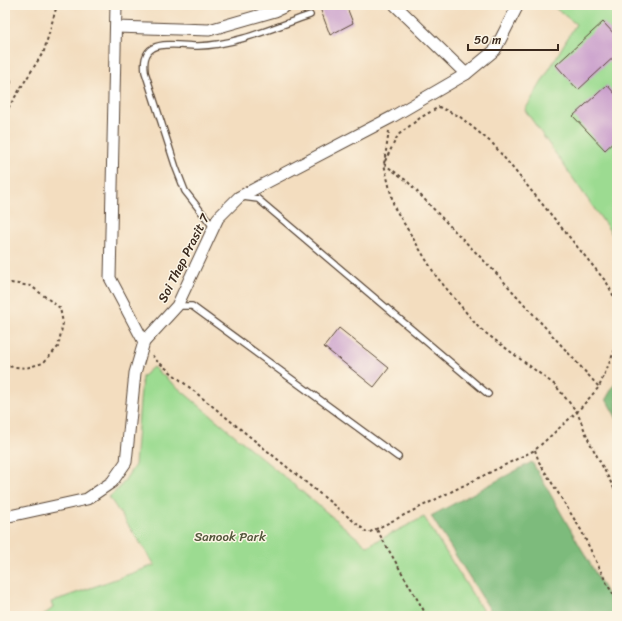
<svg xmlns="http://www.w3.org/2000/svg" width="622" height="621" font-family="Sriracha,sans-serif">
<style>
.green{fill:#9cdb91;stroke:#6c8258}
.forest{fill:#7dbb7b;stroke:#5c724c}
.building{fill:#c99ecc}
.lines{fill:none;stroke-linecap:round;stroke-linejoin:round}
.service-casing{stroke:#574536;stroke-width:8}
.minor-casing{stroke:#574536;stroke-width:13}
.path{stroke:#574536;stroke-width:2;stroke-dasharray:3 3;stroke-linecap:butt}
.service{stroke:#fff;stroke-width:5.5}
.minor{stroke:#fff;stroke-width:11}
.labels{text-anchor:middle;stroke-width:3;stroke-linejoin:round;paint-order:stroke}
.street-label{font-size:13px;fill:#3b2a1e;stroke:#fcf5e5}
.park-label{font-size:13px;fill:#53563b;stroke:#fcf5e5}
</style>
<rect width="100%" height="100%" fill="#fcf5e5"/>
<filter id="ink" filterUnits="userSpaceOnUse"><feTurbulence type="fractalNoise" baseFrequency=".025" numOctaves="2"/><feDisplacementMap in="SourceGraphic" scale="8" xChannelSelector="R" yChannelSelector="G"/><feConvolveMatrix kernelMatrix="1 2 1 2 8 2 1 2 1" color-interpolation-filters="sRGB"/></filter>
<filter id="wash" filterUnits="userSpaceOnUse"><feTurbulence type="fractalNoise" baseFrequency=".012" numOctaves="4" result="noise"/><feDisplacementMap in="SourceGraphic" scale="16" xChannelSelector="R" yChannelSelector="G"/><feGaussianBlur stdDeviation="0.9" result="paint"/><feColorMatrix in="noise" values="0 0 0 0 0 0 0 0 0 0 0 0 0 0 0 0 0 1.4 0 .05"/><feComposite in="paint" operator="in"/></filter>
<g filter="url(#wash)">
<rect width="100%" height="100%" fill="#f3ddbf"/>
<g class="green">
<polygon points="551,5 617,5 617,241 525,110 576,24"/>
<polygon points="153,367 367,546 424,517 486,616 42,616 53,608 51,602 155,565 109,497 120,487 135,465 142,377"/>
</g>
<g class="forest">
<polygon points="617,380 617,419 606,399"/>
<polygon points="532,462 617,611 617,616 494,616 431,516"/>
</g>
<g id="blocks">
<g class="building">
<polygon points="330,5 346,5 353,23 330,35 320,8"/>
<polygon points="603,22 617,37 617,54 578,90 556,65"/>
<polygon points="607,85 617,96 617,139 605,150 573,116"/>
<polygon points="339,328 389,368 374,387 324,347"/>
</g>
</g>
</g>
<g filter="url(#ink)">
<use href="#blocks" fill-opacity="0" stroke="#574536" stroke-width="1"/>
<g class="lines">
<g class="service-casing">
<g id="service">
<polyline points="243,197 258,199 488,394"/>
<path d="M214,228L185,191L176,168L145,72C144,63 144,53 153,48C163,42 187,46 198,46C236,45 275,27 310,15"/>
<polyline points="177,306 192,306 398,457"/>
</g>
</g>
<g class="minor-casing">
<g id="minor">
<polyline points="116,5 110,278 144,342"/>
<polyline points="395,5 466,74"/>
<polyline points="116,27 209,30 275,11 288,5"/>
<polyline points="5,517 87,499 112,482 126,462 135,373 144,342 177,306 218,218 239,197 392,117 466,74 495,50 518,5"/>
</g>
</g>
<g class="path">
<polyline points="5,8 6,5"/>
<polyline points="5,70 11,82 5,105"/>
<polyline points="5,113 44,51 57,5"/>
<polyline points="389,131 384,164 394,207 436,276 479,328 555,385 577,412 589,441 617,494"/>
<polyline points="385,161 398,135 420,118 439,107 459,116 493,144 607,283 617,303"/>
<polyline points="384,164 407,181 445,221 497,274 599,387"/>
<polyline points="5,285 11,283 31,286 60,308 63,323 58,347 43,363 26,368 5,366"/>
<polyline points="152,355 157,361 368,533 535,450 577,412 599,387 617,345"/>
<polyline points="535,450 539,462 581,530 607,584 617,601"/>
<polyline points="377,530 427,616"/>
</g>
<use href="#service" class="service"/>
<use href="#minor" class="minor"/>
</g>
</g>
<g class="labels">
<g class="street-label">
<text transform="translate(183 258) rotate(-63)" y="5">Soi Thep Prasit 7</text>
</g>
<g class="park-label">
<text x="230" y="541">Sanook Park</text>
</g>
</g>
<rect width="622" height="621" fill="none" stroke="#fcf5e5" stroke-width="20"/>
<path d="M468 44v6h90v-6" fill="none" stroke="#3b2a1e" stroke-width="2"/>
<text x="474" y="44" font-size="12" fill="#3b2a1e" stroke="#fcf5e5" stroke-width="3" paint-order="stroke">50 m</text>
</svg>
